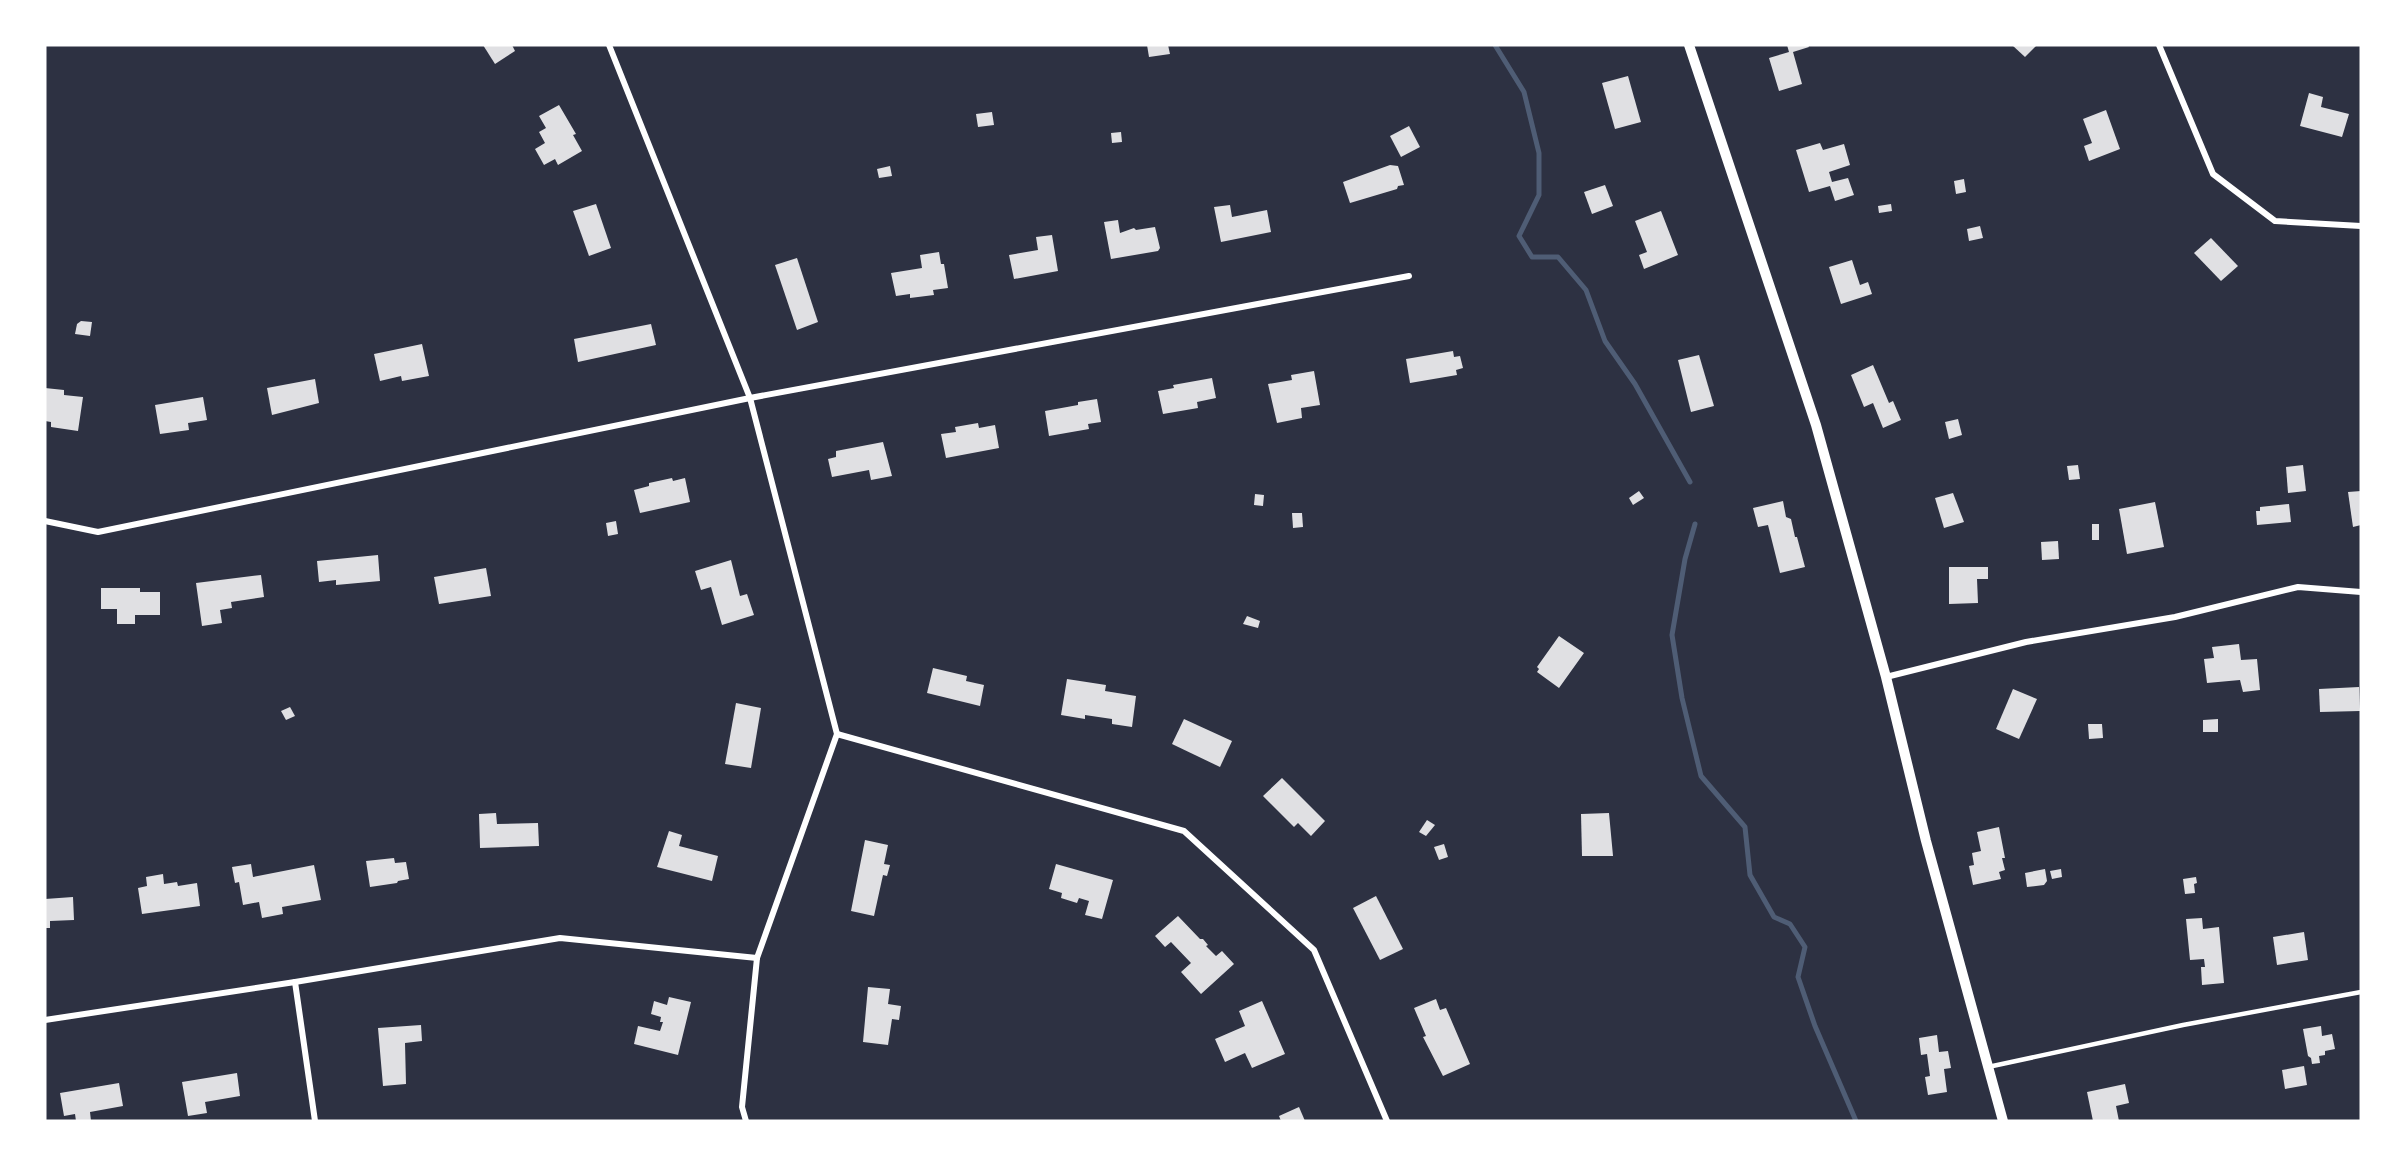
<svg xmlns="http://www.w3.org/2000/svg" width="2406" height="1166" font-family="Mulish,sans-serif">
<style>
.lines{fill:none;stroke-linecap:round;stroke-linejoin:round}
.stream{stroke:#4f5d75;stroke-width:5}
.building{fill:#e0e0e3}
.service{stroke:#fff;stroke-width:4.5}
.minor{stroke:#fff;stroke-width:6}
.tertiary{stroke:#fff;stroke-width:10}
</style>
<rect width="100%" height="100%" fill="#2d3142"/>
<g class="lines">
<g class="stream">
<polyline points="1495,45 1524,92 1539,153 1539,195 1519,236 1532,257 1558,257 1586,290 1605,341 1635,384 1690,482"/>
<polyline points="1695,524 1685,559 1672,635 1682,698 1701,776 1745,827 1750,875 1774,917 1790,924 1805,947 1798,977 1815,1026 1856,1121"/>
</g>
</g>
<g class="building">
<polygon points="483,45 512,45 515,51 495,64"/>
<polygon points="1147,45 1168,45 1170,54 1149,57"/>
<polygon points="1787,45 1808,45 1809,47 1793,52 1802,84 1779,91 1769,58 1789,52"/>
<polygon points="2012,45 2037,45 2025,57"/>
<polygon points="1628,76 1641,122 1615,129 1602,83"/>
<polygon points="2309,93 2323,97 2321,107 2349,114 2342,137 2300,126"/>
<polygon points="559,105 576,134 573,135 582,151 558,165 555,159 544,165 535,149 545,143 539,132 546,128 539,116"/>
<polygon points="2106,110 2120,149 2089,161 2084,146 2092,143 2083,119"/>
<polygon points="992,112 994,125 978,127 976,114"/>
<polygon points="1409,126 1420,147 1401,157 1390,136"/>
<polygon points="1121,132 1122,142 1112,143 1111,133"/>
<polygon points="1820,143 1823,150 1844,144 1850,165 1829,172 1832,182 1848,178 1854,195 1835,201 1830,186 1809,192 1796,150"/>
<polygon points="1390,165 1398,166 1404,185 1398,186 1397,189 1350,203 1343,182"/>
<polygon points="890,166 892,176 879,178 877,169"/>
<polygon points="1964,179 1966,192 1956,194 1954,181"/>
<polygon points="1605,185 1613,206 1592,214 1584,192"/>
<polygon points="596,204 611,248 589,256 573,211"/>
<polygon points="1891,204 1892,211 1879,213 1878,206"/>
<polygon points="1230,205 1232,217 1267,210 1271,232 1221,242 1214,207"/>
<polygon points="1661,211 1678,255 1644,269 1639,255 1647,252 1635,221"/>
<polygon points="1118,220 1120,233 1134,228 1136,230 1155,227 1160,248 1158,251 1111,259 1104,222"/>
<polygon points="1980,226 1983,238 1969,241 1967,229"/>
<polygon points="1052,235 1058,271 1014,279 1009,255 1038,250 1036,237"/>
<polygon points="2211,238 2238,266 2221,281 2194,253"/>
<polygon points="939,252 941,264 944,264 948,288 933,290 934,295 910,298 910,294 896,296 891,273 922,268 920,255"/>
<polygon points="797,258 818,322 797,330 775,265"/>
<polygon points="1852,260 1860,285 1868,282 1872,294 1841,304 1829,267"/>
<polygon points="81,321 92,322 90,336 75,334 77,324"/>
<polygon points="651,324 656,345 578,362 574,339"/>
<polygon points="422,344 429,376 402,381 401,376 380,381 374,354"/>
<polygon points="1453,351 1454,357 1460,356 1463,368 1456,370 1457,375 1410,383 1406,359"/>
<polygon points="1699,355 1714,406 1691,412 1678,360"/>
<polygon points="1873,365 1889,403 1893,401 1901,420 1883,428 1873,403 1864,407 1851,375"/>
<polygon points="1314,371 1320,405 1301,408 1302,418 1277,423 1268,384 1292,380 1291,375"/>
<polygon points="1212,378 1216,398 1197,402 1198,408 1163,414 1158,391 1174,388 1173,385"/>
<polygon points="315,379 319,403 272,415 267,388"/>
<polygon points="45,388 64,390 64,395 83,397 78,431 51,427 51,422 45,421"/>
<polygon points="203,397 207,420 188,423 189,430 160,434 155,405"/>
<polygon points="1097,399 1101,422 1088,424 1089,429 1049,436 1045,411 1078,405 1078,402"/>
<polygon points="1958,419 1962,435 1949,439 1945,422"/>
<polygon points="978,423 979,428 995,425 999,448 946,458 941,434 956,432 955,427"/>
<polygon points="883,442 892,476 871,480 869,470 832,477 828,459 836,457 836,451"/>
<polygon points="2078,465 2080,479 2069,480 2067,466"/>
<polygon points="2303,465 2306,491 2288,493 2286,467"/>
<polygon points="672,478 673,481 685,478 690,502 640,513 634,490 649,486 649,483"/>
<polygon points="1639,491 1644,498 1633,505 1629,498"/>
<polygon points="2361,491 2361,525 2353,527 2348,492"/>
<polygon points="1953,493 1964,522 1944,528 1935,498"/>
<polygon points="1255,494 1264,495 1263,506 1254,505"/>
<polygon points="1783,501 1786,517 1791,519 1795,537 1797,537 1805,567 1780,573 1768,525 1758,527 1753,508"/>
<polygon points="2155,502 2164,547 2127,554 2119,509"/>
<polygon points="2289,504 2291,522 2257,525 2256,511 2260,511 2260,507"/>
<polygon points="1292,513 1302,513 1303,527 1293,528"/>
<polygon points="616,521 618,534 608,536 606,523"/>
<rect x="2092" y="524" width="7" height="16"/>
<polygon points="2058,541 2059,559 2042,560 2041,542"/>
<polygon points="378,555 380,581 336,585 336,580 319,582 317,561"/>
<polygon points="731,560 740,596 747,594 754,615 722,625 711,587 701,590 695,571"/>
<polygon points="1949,567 1988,567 1988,579 1977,579 1978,603 1949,604"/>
<polygon points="486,568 491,596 439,604 434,577"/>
<polygon points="261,575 264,597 231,602 232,608 220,610 222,623 202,626 196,583"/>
<polygon points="101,588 140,588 140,592 160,592 160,615 135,615 135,624 117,624 117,609 101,609"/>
<polygon points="1247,616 1260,621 1258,628 1243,624"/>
<polygon points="1559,636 1584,653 1559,688 1537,672 1539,669 1537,667"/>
<polygon points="2239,644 2241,660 2257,659 2260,690 2243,692 2240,680 2207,683 2204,659 2214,658 2212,647"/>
<polygon points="933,668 967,676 966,681 984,685 980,706 927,693"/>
<polygon points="1067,679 1106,685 1105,691 1136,696 1132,727 1112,724 1112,719 1085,715 1085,719 1061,715"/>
<polygon points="2359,687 2360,711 2320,712 2319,689"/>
<polygon points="2013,689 2037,699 2019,739 1996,729"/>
<polygon points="736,703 761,708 751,768 725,764"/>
<polygon points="290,707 295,716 286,720 281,711"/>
<polygon points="1184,719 1232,741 1220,767 1172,744"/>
<polygon points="2218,719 2218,732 2203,732 2203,720"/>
<polygon points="2088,724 2102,724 2103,738 2089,739"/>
<polygon points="1282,778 1325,821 1311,836 1298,823 1294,827 1263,796"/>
<polygon points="496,813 497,824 538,823 539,846 480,848 479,814"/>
<polygon points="1609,813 1613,856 1582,856 1581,814"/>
<polygon points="1427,820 1435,825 1426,836 1419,832"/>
<polygon points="1999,827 2005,858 2002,858 2005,870 1999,872 2001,879 1973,885 1969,866 1974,865 1972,853 1981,851 1977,832"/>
<polygon points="669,831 682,835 679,846 718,856 712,881 657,867"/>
<polygon points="865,840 888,845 884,864 890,865 887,876 883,875 874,916 851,911"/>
<polygon points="1444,844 1448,857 1439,860 1434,847"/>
<polygon points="394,858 395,863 406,862 409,879 398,881 397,883 370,887 366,861"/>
<polygon points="251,864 253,877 314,865 321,900 282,907 283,914 262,918 259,902 243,905 239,882 235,883 232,867"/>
<polygon points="1056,864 1113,880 1102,919 1085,915 1089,901 1079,898 1077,903 1061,898 1062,893 1049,889"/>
<polygon points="2045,869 2047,881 2044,885 2027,887 2025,873"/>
<polygon points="2061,869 2062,877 2052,879 2050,871"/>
<polygon points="163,874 164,884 177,882 178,886 197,883 200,906 142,914 138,888 147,886 146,877"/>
<polygon points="2196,877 2197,883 2194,884 2195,893 2185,894 2183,879"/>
<polygon points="1376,896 1403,949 1380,960 1353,908"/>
<polygon points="73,897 74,920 50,921 50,928 45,928 45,899"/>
<polygon points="1178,916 1200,939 1203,939 1208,945 1206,946 1216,956 1222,951 1234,964 1201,994 1181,972 1191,963 1171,942 1165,947 1155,936"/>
<polygon points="2202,918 2203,929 2219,927 2224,983 2202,985 2201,967 2205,967 2204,959 2190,960 2186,919"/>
<polygon points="2304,932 2308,960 2277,965 2273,937"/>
<polygon points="868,987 890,989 888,1004 901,1006 899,1020 892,1019 888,1045 863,1042"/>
<polygon points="669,997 691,1002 678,1055 634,1044 638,1026 660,1031 663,1022 660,1022 661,1017 651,1014 654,1001 667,1005"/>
<polygon points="1436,999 1440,1010 1446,1008 1470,1064 1443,1076 1423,1037 1426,1036 1414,1008"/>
<polygon points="1262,1001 1285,1054 1252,1068 1245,1053 1225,1062 1215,1039 1245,1026 1239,1011"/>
<polygon points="421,1025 422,1041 405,1043 406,1084 383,1086 378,1028"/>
<polygon points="2321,1026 2322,1036 2332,1034 2335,1049 2325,1051 2325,1055 2319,1056 2320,1063 2312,1064 2311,1058 2308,1056 2303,1029"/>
<polygon points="1937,1035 1939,1052 1948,1051 1951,1068 1944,1069 1947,1092 1928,1095 1925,1077 1930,1076 1927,1054 1921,1055 1919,1038"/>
<polygon points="2304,1066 2307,1085 2285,1089 2282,1070"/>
<polygon points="237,1073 240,1096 205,1102 207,1113 188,1116 182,1082"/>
<polygon points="119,1083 123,1106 90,1112 91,1121 76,1121 75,1114 64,1116 60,1093"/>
<polygon points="2125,1084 2129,1103 2116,1106 2119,1121 2093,1121 2087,1092"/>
<polygon points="1299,1107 1305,1121 1281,1121 1279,1116"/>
</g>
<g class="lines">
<polyline class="service" points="1988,1067 2183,1025 2361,992"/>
<g class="minor">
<polyline points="609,45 750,398 837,734 757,958 742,1107 746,1121"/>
<polyline points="2159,45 2213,174 2275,221 2361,226"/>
<polyline points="45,521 98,532 750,398 1409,276"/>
<polyline points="1886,677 2026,642 2175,617 2298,587 2361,592"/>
<polyline points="837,734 1184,831 1314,950 1387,1121"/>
<polyline points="295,982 315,1121"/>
<polyline points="45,1020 295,982 560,938 757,958"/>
</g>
<polyline class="tertiary" points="1689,45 1816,425 1886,677 1926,841 2003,1121"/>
</g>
<rect width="2406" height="1166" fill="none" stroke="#ffffff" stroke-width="93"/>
</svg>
